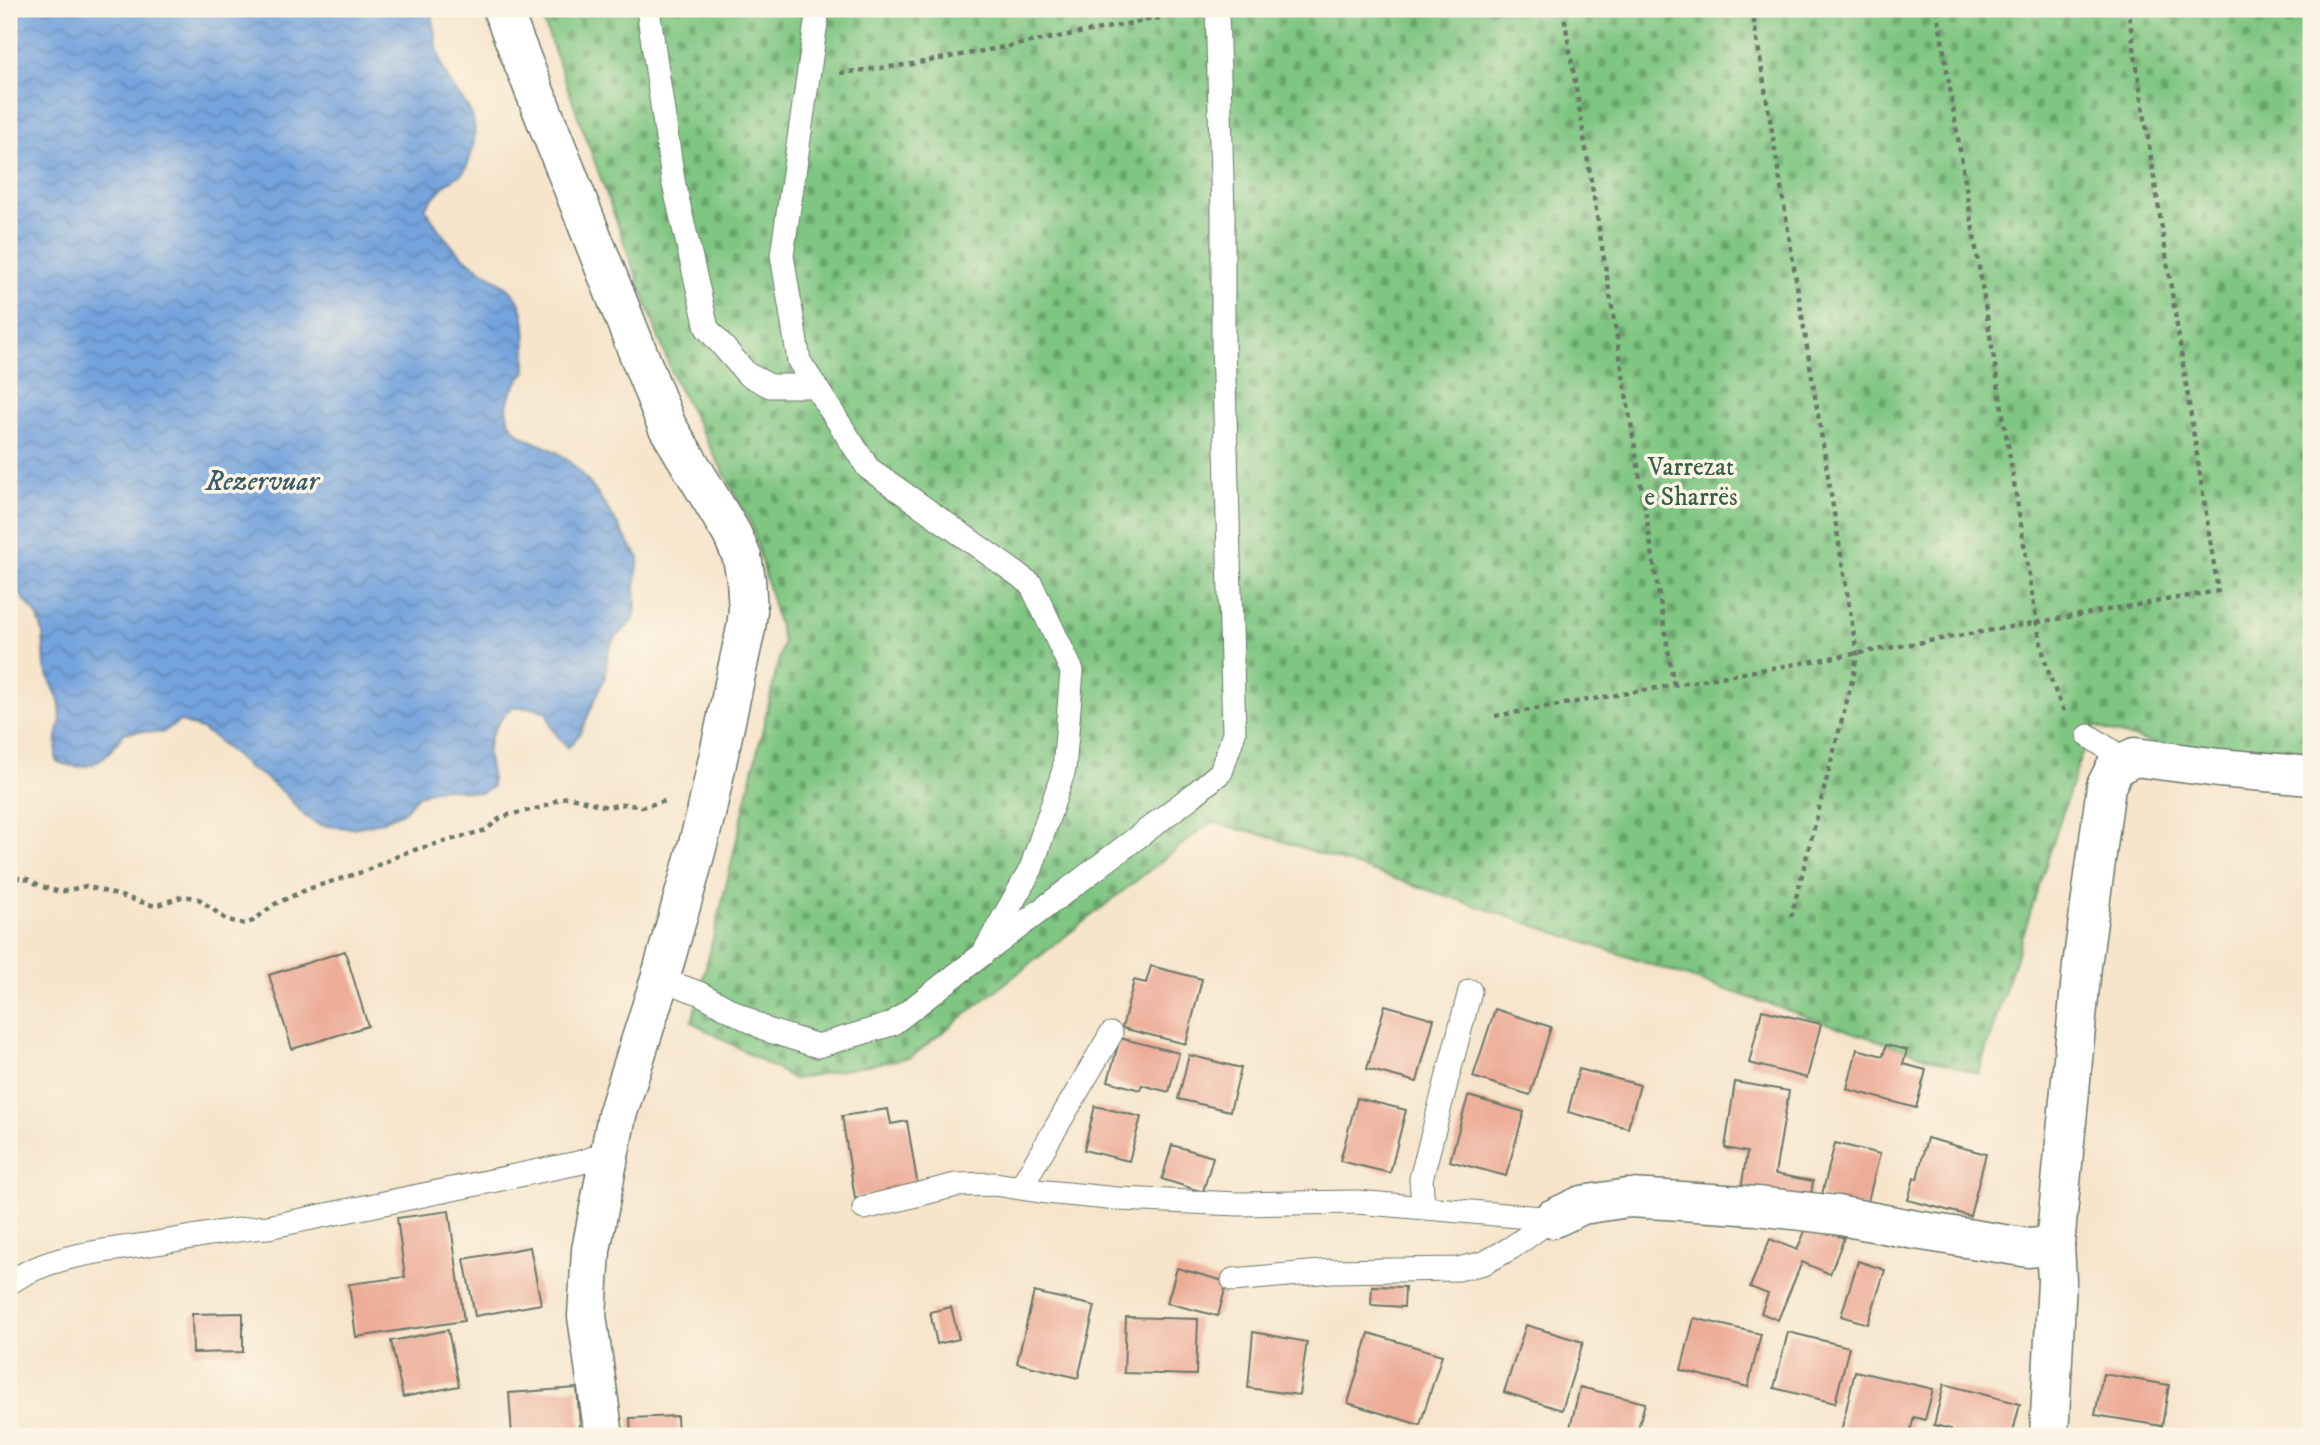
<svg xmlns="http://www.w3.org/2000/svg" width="2320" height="1445" font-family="'IM FELL DW Pica',serif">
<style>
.cemetery{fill:url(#cemetery-stones);stroke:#4f825b;stroke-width:2}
.water{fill:url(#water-waves);stroke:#4a7088;stroke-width:2}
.building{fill:#ecac97}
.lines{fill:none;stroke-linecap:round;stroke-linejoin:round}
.lane-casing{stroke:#6a7769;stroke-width:25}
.street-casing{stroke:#6a7769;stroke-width:41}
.path{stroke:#6a7769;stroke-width:4.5;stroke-dasharray:5 5;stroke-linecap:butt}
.lane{stroke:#fff;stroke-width:23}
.street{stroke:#fff;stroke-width:38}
.labels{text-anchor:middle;stroke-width:7;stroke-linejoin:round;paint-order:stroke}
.park-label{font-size:26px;fill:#375f48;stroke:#fcf5e5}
.water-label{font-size:28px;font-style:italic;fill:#395c67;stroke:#fcf5e5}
</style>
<defs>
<pattern id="cemetery-stones" width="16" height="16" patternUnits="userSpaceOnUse" patternTransform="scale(1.75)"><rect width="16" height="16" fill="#7fc682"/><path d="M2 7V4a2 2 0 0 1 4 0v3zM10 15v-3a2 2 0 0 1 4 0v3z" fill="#67a26b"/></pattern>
<pattern id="water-waves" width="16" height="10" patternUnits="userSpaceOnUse" patternTransform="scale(1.75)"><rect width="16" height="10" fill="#74a3dd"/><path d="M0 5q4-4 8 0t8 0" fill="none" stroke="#5f86b4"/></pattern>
</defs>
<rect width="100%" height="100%" fill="#fcf5e5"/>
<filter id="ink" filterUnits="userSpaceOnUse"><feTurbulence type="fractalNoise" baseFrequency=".0143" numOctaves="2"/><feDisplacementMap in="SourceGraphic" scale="14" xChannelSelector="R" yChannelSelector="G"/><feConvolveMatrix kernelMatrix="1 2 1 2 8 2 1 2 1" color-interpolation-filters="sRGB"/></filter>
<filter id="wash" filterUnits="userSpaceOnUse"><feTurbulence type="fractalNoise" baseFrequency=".00686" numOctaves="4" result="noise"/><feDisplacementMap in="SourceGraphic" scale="28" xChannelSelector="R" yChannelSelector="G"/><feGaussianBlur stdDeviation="1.57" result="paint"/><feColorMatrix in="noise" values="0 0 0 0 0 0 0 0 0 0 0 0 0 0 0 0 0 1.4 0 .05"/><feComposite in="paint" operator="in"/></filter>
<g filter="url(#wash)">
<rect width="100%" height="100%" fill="#f6e4cb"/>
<polygon class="cemetery" points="539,9 2311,9 2311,766 2204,754 2129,737 2094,726 2083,750 1978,1074 1267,836 1211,822 911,1057 794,1079 692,1022 722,903 783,642 752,526 674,379"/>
<path class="water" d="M9,9H432C434,28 436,49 443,68C456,104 483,104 472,151C470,158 468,166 464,171C460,177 451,179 446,184C438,191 431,200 425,208C436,227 448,244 465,258C481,273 509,282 519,302C528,319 525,352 526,371C514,384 500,406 511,424C521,442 547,444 561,455C596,481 614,523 639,558L635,586L636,605L634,620L615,638L608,650L605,677L580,734L568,748L552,729L547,713L536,708L512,707C499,720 485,738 488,758C490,769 492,775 492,787L481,793L445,788L426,792L415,798L405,811L381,822L363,826L350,828L319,825L307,818L285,794L263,776L247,767L215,738L201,729L180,721L162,733L142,731L124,733C105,761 89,775 56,761L57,737L61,720L60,703L45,667L43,632L37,615L15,588L9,573Z"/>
<g id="blocks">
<g class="building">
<polygon points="345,951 368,1026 292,1049 269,975"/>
<polygon points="1151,966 1202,979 1186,1044 1122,1028 1134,980 1146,983"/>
<polygon points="1385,1005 1434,1019 1417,1082 1367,1069"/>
<polygon points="1495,1009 1551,1027 1530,1095 1473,1077"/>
<polygon points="1762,1010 1821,1024 1807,1078 1749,1063"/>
<polygon points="1120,1038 1179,1053 1169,1092 1142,1085 1140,1090 1108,1081"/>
<polygon points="1886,1045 1907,1050 1903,1064 1926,1070 1916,1108 1847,1089 1857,1049 1883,1056"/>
<polygon points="1189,1055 1241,1068 1230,1111 1178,1099"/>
<polygon points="1579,1069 1640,1085 1628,1128 1568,1112"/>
<polygon points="1735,1082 1789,1091 1775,1174 1813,1181 1810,1203 1741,1189 1747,1152 1725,1148"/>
<polygon points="1468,1096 1524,1112 1506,1176 1450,1161"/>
<polygon points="1357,1098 1406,1110 1390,1173 1340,1161"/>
<polygon points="1095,1106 1141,1117 1129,1161 1084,1150"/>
<polygon points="888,1109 891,1124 907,1121 918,1187 855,1198 842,1116"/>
<polygon points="1927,1138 1986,1154 1970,1216 1908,1200 1914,1178 1917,1179"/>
<polygon points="1835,1143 1880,1154 1866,1209 1821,1198"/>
<polygon points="1172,1145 1213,1157 1203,1192 1162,1179"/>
<polygon points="449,1211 464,1321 356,1337 349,1284 405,1277 397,1218"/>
<polygon points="1808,1224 1844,1238 1830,1274 1802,1262 1778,1320 1761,1313 1768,1294 1750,1287 1770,1239 1797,1250"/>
<polygon points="530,1247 541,1304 475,1316 464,1259"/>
<polygon points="1858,1261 1885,1270 1868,1324 1841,1316"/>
<polygon points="1177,1268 1227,1282 1218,1316 1167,1303"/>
<polygon points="1372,1286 1405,1287 1404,1307 1371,1305"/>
<polygon points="1034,1292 1095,1306 1078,1378 1017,1363"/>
<polygon points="951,1307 959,1339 937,1344 930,1312"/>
<polygon points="243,1313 243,1352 193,1353 192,1314"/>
<polygon points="1126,1317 1198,1319 1196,1375 1124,1373"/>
<polygon points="1694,1318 1761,1334 1748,1387 1681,1370"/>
<polygon points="1526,1325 1583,1342 1562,1410 1504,1392"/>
<polygon points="448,1330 459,1386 403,1397 391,1341"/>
<polygon points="1253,1332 1307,1342 1299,1395 1248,1388"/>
<polygon points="1788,1332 1849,1347 1835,1403 1774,1388"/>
<polygon points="1369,1333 1442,1355 1420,1425 1348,1403"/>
<polygon points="1855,1371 1933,1389 1925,1420 1914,1417 1909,1436 1840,1436"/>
<polygon points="2103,1374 2169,1385 2162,1426 2095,1415"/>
<polygon points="1944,1384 2020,1404 2012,1436 1949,1436 1951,1429 1934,1425"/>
<polygon points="1580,1387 1645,1403 1636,1436 1568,1436"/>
<polygon points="577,1388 581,1436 512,1436 509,1393"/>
<polygon points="677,1416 678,1436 631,1436 630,1418"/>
</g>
</g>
</g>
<g filter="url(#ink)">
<use href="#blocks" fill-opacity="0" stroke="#6a7769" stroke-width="2"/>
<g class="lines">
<g class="lane-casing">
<g id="lane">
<polyline points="648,9 673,180 707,328 747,374 770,386 815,386"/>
<polyline points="2089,736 2125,760"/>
<polyline points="991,948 1192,796 1221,772 1234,733 1223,343 1223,213 1217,9"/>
<polyline points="660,979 699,993 767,1030 818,1046 892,1024 983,954 1031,869 1064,770 1072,671 1031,584 868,468 799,361 782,255 818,9"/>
<polyline points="1021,1187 1111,1034"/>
<polyline points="1423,1206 1421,1179 1470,991"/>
<polyline points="864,1208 956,1185 995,1184 1046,1192 1118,1199 1239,1204 1357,1202 1552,1219"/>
<polyline points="1233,1280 1331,1271 1458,1269 1484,1263 1511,1248 1552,1219"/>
<path d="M9,1283C51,1254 107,1251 157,1243C194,1237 231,1229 268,1227L578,1163L609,1153"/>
</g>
</g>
<g class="street-casing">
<g id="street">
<polyline points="502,9 667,426 732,534 742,557 746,580 748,611 746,628 706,814 688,881 660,979 617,1115 591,1250 587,1316 604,1436"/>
<polyline points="1552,1219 1582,1205 1628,1198 1666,1200 1757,1206 1836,1215 1916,1230 2029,1248 2055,1245"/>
<polyline points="2049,1436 2057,1281 2055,1245 2082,966 2106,786 2116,766 2135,757 2219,768 2311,776"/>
</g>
</g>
<g class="path">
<polyline points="1563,9 1674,686"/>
<polyline points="1752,9 1857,654 1854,673 1791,917"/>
<path d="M1937,9L2037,624C2043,657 2051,685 2066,715"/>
<polyline points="840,73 913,64 1186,13"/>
<polyline points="1495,716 2218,591 2128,9"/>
<polyline points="9,878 10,882 19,878 27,879 43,887 60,892 86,886 155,906 181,897 190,897 199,899 227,920 245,924 253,921 275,904 308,889 365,871 407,852 486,830 499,819 508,815 544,807 561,798 571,797 607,807 624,804 642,807 669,800"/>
</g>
<use href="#lane" class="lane"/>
<use href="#street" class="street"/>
</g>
</g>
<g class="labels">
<g class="park-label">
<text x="1691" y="475">Varrezat<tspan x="1691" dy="30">e Sharrës</tspan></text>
</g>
<g class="water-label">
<text x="262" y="490">Rezervuar</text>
</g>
</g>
<rect width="2320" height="1445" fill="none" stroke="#fcf5e5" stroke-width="35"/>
</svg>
